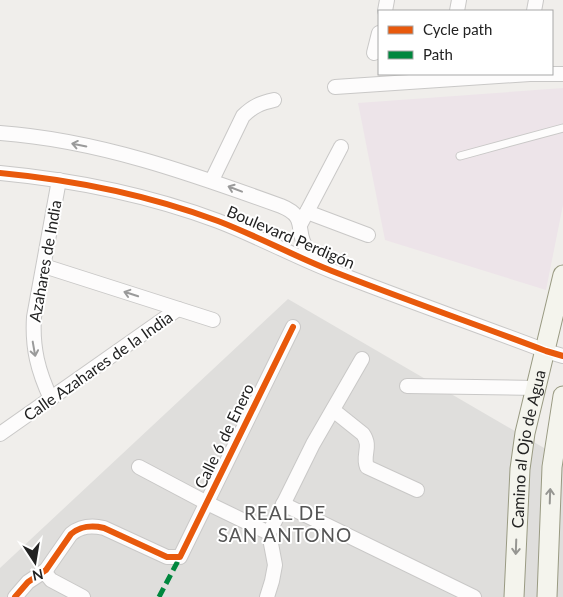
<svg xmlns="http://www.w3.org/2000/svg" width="563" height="597" font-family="Lato,sans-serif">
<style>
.residential{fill:#dfdedc}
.industrial{fill:#ede4e9}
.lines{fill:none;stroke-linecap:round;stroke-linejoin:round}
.lane-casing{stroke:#c9c8c7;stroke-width:9}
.street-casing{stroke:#c9c8c7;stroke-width:16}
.secondary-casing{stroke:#999a82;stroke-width:21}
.lane{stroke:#fdfcfc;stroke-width:7}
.street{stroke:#fdfcfc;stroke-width:14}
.secondary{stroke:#f4f4ed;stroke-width:19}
.quiet{stroke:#00873e;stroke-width:5;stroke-dasharray:10 5;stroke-linecap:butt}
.cycleway-casing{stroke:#fff;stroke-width:9}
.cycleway{stroke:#e8590c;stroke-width:6}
.oneway{stroke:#9a9a9a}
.oneway2{stroke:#969692}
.labels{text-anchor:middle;stroke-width:4;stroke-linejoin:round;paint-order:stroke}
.street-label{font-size:16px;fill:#222;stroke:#fff}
.quarter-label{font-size:19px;letter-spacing:1px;fill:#555;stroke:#fff}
</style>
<rect width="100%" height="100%" fill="#f0eeeb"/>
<polygon class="residential" points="288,299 563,459 563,597 0,597 0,568"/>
<polygon class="industrial" points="563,88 563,205 546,290 385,240 358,103"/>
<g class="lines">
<g class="lane-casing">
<polyline id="lane" points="460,156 563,128"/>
</g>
<g class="street-casing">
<g id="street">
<polyline points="385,11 387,0"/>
<polyline points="457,11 459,0"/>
<polyline points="534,11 536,0"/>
<polyline points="374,53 379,33"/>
<polyline points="335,87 530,74 563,74"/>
<path d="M0,133C97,140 190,173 281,206C309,217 294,231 307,249C310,253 315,257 319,260"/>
<path d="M0,173C74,180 148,195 218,221C257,236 294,256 332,271C403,299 475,324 546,351L563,356"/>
<path d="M212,180L243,116C253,106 261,103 274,100"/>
<polyline points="307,212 368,235"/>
<polyline points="300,225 341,147"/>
<polyline points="44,266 213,320"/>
<polyline points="407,386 536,388"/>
<path d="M51,399C38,371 32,348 34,317L59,180"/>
<path d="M333,410L363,434C372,447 362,455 367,467L417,490"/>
<polyline points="0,434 178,309"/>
<polyline points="139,467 207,503 269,533"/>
<polyline points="283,504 474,597"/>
<polyline points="46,570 47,575 51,580 83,597"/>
<path d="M15,597L28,582L46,570L71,534C81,526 91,525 104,528L167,557H180L293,327"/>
<polyline points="267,597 272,581 275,565 269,533 313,444 362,359"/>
</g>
</g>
<g class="secondary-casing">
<g id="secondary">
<path id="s1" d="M514,597L520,469L525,433L563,275"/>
<polyline points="547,597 552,467 563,396"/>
</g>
</g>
<use href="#lane" class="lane"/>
<use href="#street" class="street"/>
<use href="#secondary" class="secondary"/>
<polyline class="quiet" points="159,597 180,557"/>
<g class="cycleway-casing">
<g id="cycleway">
<path d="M0,173C74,180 148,195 218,221C257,236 294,256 332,271C403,299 475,324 546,351L563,356"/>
<path d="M15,597L28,582L46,570L71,534C81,526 91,525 104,528L167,557H180L293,327"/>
</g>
</g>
<use href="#cycleway" class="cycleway"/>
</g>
<defs><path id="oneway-shaft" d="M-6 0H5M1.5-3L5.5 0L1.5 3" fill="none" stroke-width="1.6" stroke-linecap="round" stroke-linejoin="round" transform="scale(1.25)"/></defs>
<g class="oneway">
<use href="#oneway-shaft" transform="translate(79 145) rotate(-169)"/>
<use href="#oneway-shaft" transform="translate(235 189) rotate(-159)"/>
<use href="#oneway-shaft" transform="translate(131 294) rotate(-162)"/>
<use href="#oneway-shaft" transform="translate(34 349) rotate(80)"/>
</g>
<g class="oneway2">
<use href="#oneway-shaft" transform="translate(550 496) rotate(-88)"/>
<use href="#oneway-shaft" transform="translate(516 547) rotate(92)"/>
</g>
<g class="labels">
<g class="street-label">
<text transform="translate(291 237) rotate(23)" y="6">Boulevard Perdigón</text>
<text transform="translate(45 261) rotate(-80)" y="6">Azahares de India</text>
<text transform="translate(98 366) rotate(-35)" y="6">Calle Azahares de la India</text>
<text transform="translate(224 436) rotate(-64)" y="6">Calle 6 de Enero</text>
<text dy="6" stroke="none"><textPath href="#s1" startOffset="149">Camino al Ojo de Agua</textPath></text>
</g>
<g class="quarter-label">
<text x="285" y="520">REAL DE<tspan x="285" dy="22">SAN ANTONO</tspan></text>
</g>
</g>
<rect x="378" y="10" width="175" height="65" fill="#ffffff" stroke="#a7a7a7"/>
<rect x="388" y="26" width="25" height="8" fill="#e8590c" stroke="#a7a7a7"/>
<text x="423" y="35" font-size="15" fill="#222222">Cycle path</text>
<rect x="388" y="51" width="25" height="8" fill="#00873e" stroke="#a7a7a7"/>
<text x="423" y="60" font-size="15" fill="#222222">Path</text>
<g transform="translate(35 562) rotate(168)" stroke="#ffffff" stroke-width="4" paint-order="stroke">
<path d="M0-4L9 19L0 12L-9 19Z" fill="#222222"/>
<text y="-8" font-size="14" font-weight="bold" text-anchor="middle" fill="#222222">N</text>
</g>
</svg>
